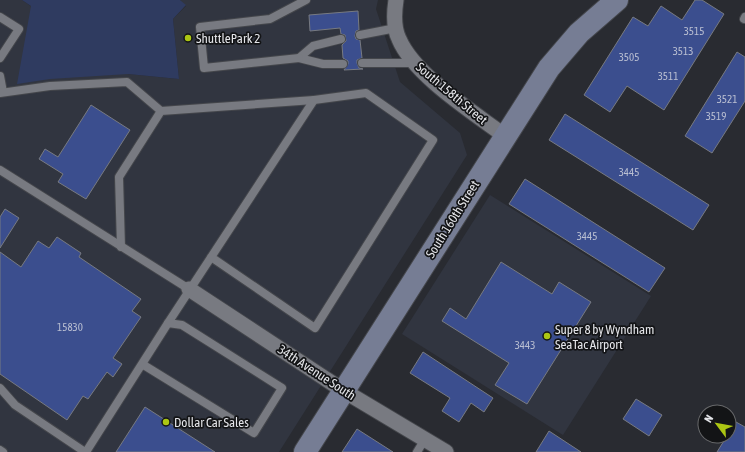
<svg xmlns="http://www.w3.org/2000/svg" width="745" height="452" font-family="'Asap Condensed',sans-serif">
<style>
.built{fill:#313540}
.green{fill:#2f3b60}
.building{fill:#3b4e8e;stroke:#777a81}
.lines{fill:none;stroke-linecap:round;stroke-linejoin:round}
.lane-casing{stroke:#44464b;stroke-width:10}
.street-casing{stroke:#44464b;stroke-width:17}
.secondary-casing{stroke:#44464b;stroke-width:24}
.lane{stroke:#787a81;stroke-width:8}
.street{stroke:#787a81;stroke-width:15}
.secondary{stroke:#767d94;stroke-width:22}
.poi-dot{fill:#acc613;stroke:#131416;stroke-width:1.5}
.labels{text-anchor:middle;stroke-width:3.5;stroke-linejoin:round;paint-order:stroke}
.number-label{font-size:11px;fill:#babfd2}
.poi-label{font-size:13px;fill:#e4e5e9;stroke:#131416;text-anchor:start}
.street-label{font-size:13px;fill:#e4e5e9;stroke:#131416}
</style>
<rect width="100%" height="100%" fill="#292b31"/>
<g class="built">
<polygon points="0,0 22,0 128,74 179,79 173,19 186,6 180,0 378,0 376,9 400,82 460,133 467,155 279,452 0,452"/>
<polygon points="490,195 651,296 563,435 402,334"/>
</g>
<polygon class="green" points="22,0 180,0 186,5 173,19 179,79 128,74 50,79 17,84 31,6"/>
<g class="building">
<polygon points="695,0 702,0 724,14 664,110 627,86 610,112 584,95 633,17 648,26 661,6 682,20"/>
<polygon points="358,11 359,30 356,31 355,36 356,39 360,40 362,58 357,60 357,63 359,68 363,69 344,70 348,64 348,61 343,58 342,45 346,41 345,35 341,34 340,28 310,31 309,15"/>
<polygon points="737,52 745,57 745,101 712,153 685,136"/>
<polygon points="91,105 130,130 86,199 58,182 63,174 39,159 45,149 58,157"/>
<polygon points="565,114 709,205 693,230 549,140"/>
<polygon points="525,179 665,268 649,292 509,204"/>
<polygon points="5,209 19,218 0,248 0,217"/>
<polygon points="57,237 81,253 79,257 141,299 132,311 141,317 113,358 122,364 113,377 107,372 88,399 83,396 67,420 0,374 0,252 21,267 38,241 49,248"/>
<polygon points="501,262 552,294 559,282 591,302 527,404 495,385 509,363 442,321 450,308 466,319"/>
<polygon points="423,352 493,398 484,412 471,403 459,422 442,411 450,398 410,373"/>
<polygon points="636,399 662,415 649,436 623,419"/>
<polygon points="145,407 215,452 116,452"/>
<polygon points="736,422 745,427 745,452 717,452 727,436 729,436 729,433"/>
<polygon points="357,429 393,452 342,452"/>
<polygon points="549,431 581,452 536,452"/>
</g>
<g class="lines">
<g class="lane-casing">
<g id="lane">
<polyline points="0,17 19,29 0,58"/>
<polyline points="744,19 745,17"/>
<polyline points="360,35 396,28"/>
<polyline points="341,39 313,46 299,58 323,64 343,64"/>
<polyline points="299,58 204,68 200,27 270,19 306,0"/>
<polyline points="362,63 415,63"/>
<polyline points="0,76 3,92"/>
<polyline points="0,93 50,86 127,82 161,111"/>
<polyline points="0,170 189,289"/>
<polyline points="121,247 119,177 161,111 314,100"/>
<polyline points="168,323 314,100 366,93 433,140 315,328 211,257"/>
<polyline points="0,388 15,405 85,452"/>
<polyline points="0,450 3,452"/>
<polyline points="86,452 168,323 182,325 282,388 254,433 142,364"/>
<polyline points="417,452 425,439"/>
</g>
</g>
<g class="street-casing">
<g id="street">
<path d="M396,0C394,13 393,27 399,39C414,75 473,112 505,136"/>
<polyline points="189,289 344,391 446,452"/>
</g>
</g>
<g class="secondary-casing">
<polyline id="secondary" points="305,452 549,68 579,33 617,0"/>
</g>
<use href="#lane" class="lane"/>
<use href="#street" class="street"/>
<use href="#secondary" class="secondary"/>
</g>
<g class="poi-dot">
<circle cx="188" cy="38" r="4"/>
<circle cx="547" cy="336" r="4"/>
<circle cx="166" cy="422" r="4"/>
</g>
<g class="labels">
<g class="number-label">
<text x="694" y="35">3515</text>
<text x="683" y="55">3513</text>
<text x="629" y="61">3505</text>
<text x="668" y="80">3511</text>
<text x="727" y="103">3521</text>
<text x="716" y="120">3519</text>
<text x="629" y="176">3445</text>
<text x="587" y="240">3445</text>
<text x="70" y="331">15830</text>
<text x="525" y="349">3443</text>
</g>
<g class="poi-label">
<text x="196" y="43">ShuttlePark 2</text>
<text x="555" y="334">Super 8 by Wyndham<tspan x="555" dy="15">SeaTac Airport</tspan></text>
<text x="174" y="427">Dollar Car Sales</text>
</g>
<g class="street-label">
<text transform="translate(452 93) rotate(40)" y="5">South 158th Street</text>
<text transform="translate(452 219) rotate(-58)" y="5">South 160th Street</text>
<text transform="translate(317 372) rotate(33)" y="5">34th Avenue South</text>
</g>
</g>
<g transform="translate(717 424) rotate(302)"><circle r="19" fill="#131416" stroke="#67686a"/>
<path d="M0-3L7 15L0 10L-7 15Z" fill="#acc613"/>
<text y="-6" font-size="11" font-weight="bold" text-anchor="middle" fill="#e4e5e9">N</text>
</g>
</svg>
